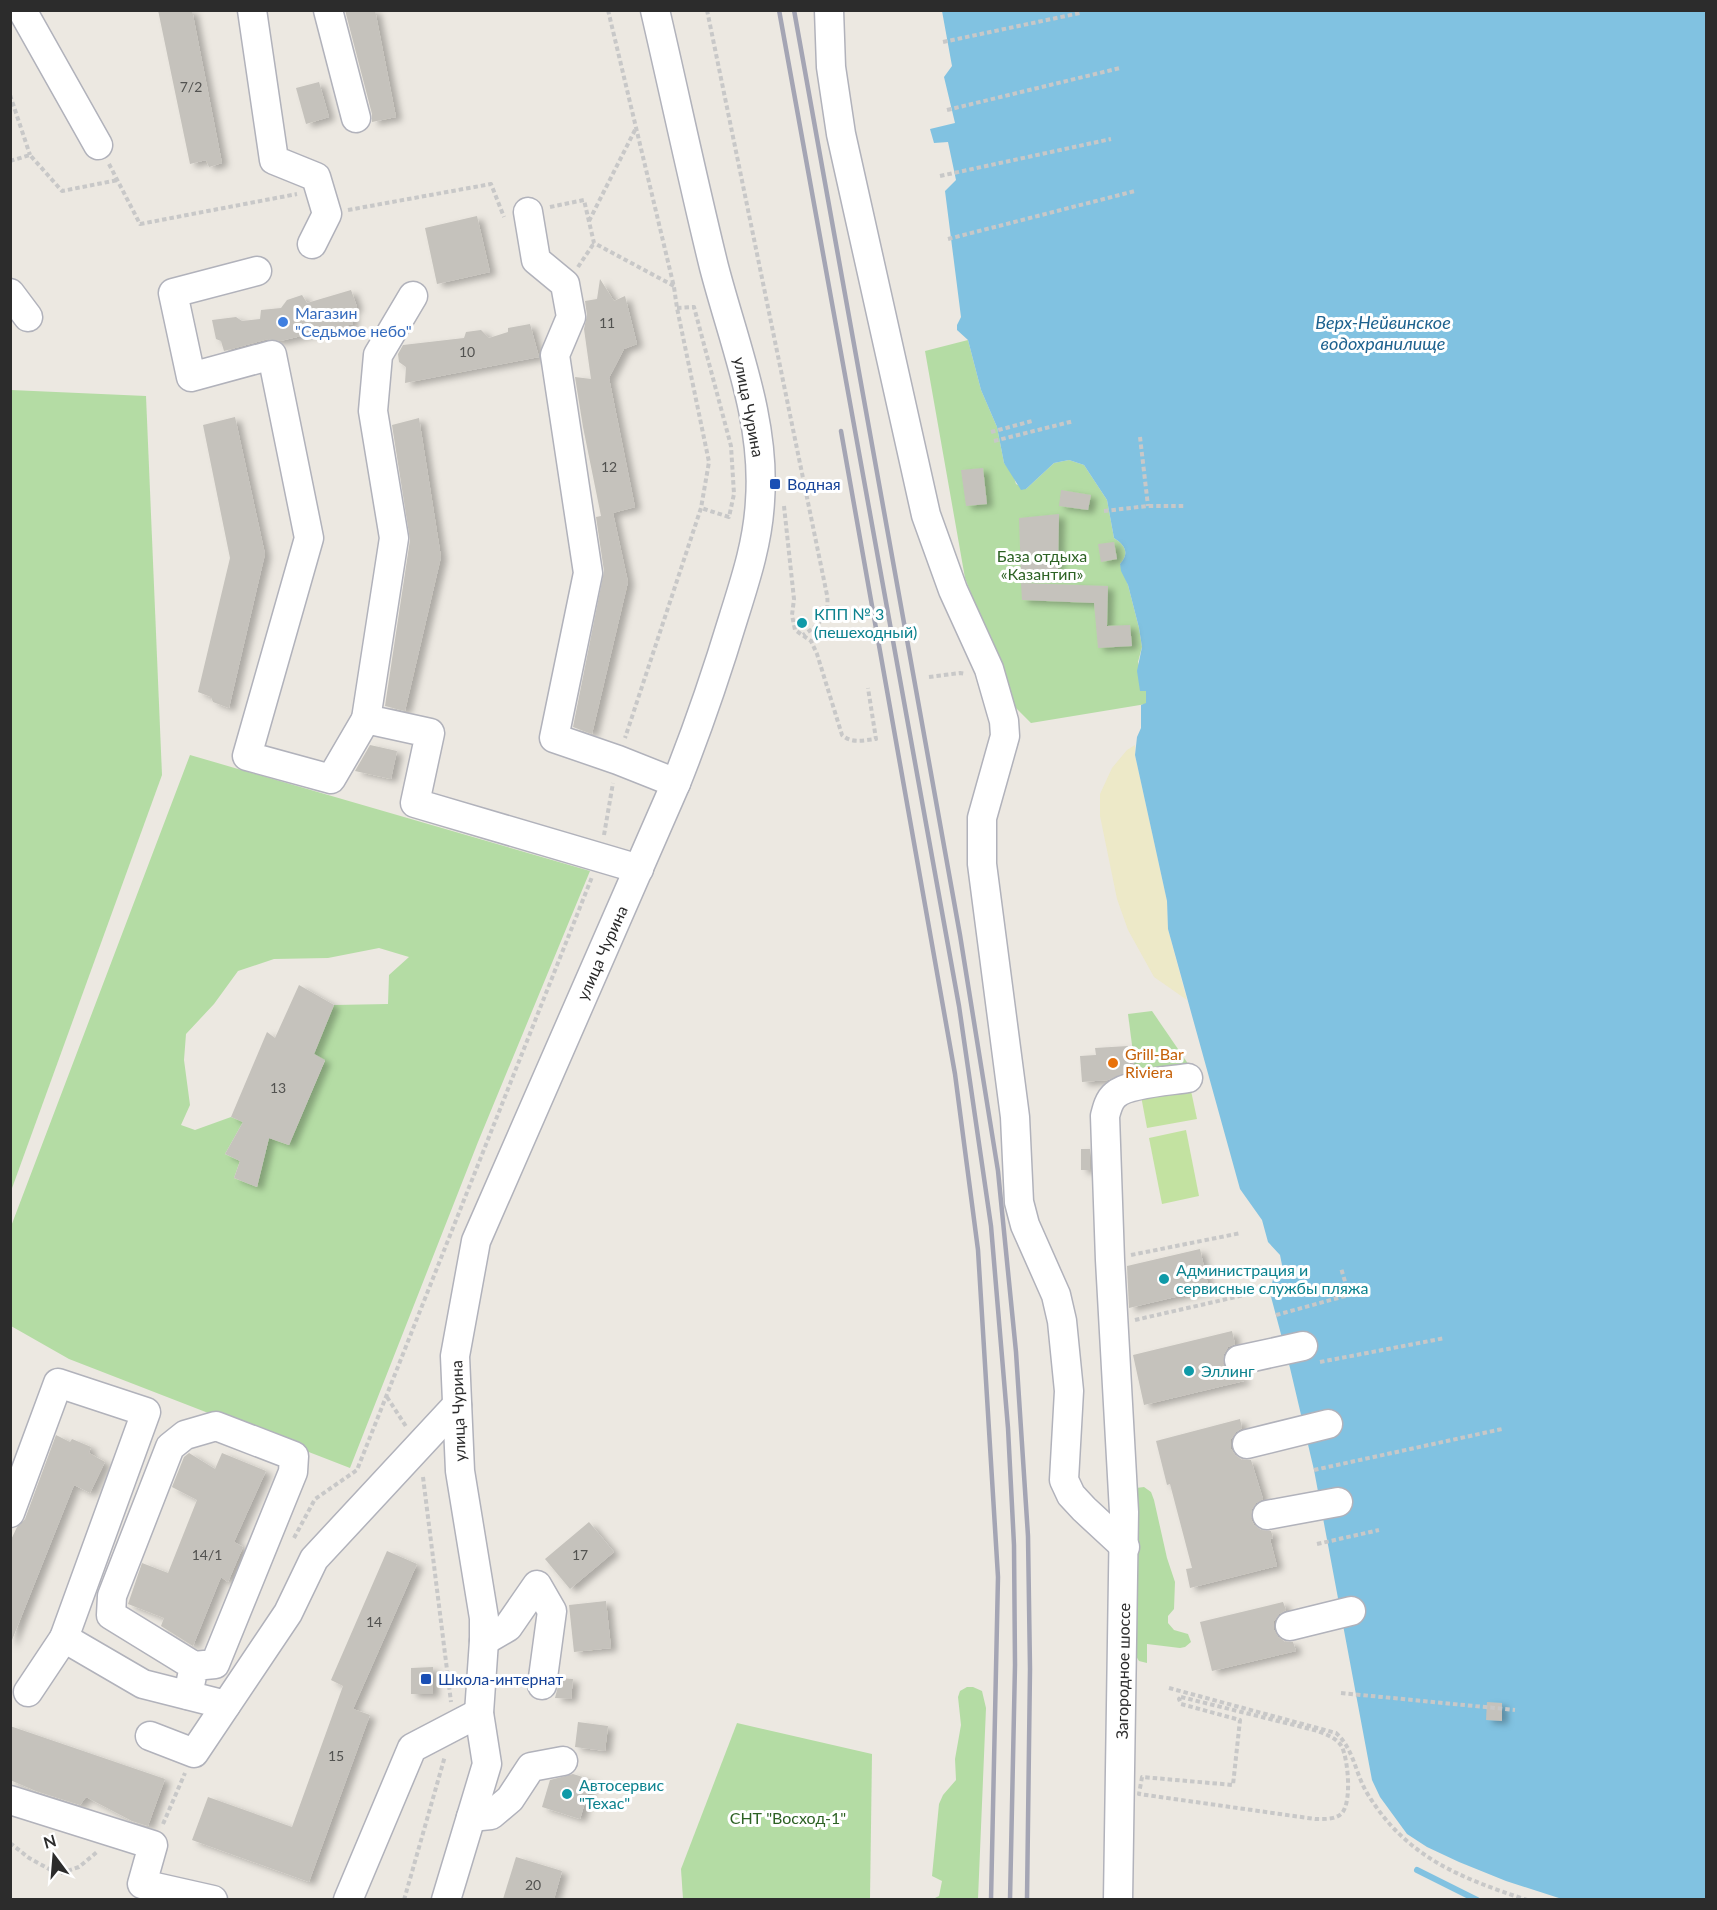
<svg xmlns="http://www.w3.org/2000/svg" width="1717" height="1910" font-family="Lato,sans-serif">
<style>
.green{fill:#b4dca4;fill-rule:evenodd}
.sand{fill:#ede9c8}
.pitch{fill:#c3e2a1}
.water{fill:#81c2e1}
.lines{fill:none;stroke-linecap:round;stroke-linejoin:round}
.stream{stroke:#81c2e1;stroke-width:6}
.building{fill:#c5c2bc;filter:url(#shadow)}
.minor-casing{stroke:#b1b2bb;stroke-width:31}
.path{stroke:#c8c8c8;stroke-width:4;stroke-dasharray:4.5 3;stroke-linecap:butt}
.minor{stroke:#fff;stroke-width:28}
.rail{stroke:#a4a5b4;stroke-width:4.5}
.shop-dot{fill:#3f7fe0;stroke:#fff;stroke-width:2}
.transit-dot{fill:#1a4fb4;stroke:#fff;stroke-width:2}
.culture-dot{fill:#0f9aa8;stroke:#fff;stroke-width:2}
.food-dot{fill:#e8710a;stroke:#fff;stroke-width:2}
.labels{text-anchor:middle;stroke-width:6;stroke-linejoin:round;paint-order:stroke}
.number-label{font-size:14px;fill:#525250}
.shop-label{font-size:16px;fill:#366cbe;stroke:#fff;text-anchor:start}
.street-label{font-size:16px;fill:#2c2c2c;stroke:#fff}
.transit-label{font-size:16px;fill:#164399;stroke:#fff;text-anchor:start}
.park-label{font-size:16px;fill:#2d6224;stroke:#fff}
.culture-label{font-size:16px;fill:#0d838f;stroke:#fff;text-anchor:start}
.food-label{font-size:16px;fill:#c56008;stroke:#fff;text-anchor:start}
.water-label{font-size:18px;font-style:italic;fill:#1e628f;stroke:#fff}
</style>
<defs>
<filter id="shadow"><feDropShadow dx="6" dy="3.5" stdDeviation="3" flood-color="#0004"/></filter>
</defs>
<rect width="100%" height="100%" fill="#ece8e1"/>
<g class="green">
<path d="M968,340L981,390L997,427L1004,463L1013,474L1016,484L1026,489L1054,463L1069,460L1084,465L1107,500L1114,538C1125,545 1130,553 1120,564L1128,585L1139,628L1142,647L1138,662L1146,691V704L1031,723L1015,707L965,578L925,351Z"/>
<polygon points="11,390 146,396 162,775 11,1191"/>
<path d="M190,755L590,871L478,1142L350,1468L69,1359L11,1326L10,1229ZM379,948L409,957L389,975L388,1004L334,1005L314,1054L325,1061L289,1145L269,1138L257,1187L234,1178L240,1161L225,1154L243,1122L231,1117L195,1130L181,1125L190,1105L184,1060L186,1034L214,1004L238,971L274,959L328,958Z"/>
<polygon points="1152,1011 1191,1068 1136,1076 1128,1014"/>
<polygon points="1144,1487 1151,1492 1154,1500 1167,1558 1175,1582 1174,1609 1168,1616 1168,1623 1174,1630 1188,1634 1191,1642 1185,1647 1180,1648 1147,1644 1147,1663 1139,1661 1136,1656 1136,1488"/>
<polygon points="967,1687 973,1687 982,1691 986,1708 978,1899 933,1899 939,1896 942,1881 932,1876 939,1804 943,1795 956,1780 955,1759 961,1725 958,1697 960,1691"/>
<polygon points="737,1723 872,1754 870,1899 683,1899 681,1869"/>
</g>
<polygon class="sand" points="1135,745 1135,755 1167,901 1168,929 1187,1000 1154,977 1128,930 1117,899 1100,816 1100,794 1112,768 1127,750"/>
<g class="pitch">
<polygon points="1190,1086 1197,1119 1147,1128 1141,1096"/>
<polygon points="1186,1130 1199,1196 1162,1204 1149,1138"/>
</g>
<path class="water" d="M942,11H1706V1899H1562L1506,1881L1459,1862L1427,1847L1407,1834L1380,1797L1372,1780L1314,1470L1290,1368L1270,1293L1273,1279L1283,1270L1280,1255L1268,1242L1262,1220L1240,1189L1168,929L1167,901L1135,755L1137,737L1141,728V705L1146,703V691H1140L1137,671L1142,647L1139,628L1128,585L1121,571L1120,564C1130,553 1125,545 1114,538L1107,500L1084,465L1069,460L1054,463L1026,489L1021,490L1004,463L997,427L981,390L968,340L957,330V325L961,317L945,191L956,180L948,142L934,143L930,129L955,123L944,77L952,66Z"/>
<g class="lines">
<polyline class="stream" points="1417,1870 1477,1900"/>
</g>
<g class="building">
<polygon points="158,10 192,10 222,163 209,167 206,160 190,164"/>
<polygon points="345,10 375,10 396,117 372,122 372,114"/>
<polygon points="319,82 329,117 306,124 296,88"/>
<polygon points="477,216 490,272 437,284 425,228"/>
<polygon points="600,279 614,301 625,296 637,344 624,349 609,378 635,507 609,514 613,513 628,582 592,734 573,727 604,571 596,517 601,516 583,427 575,377 591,379 584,329 587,315 585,301 597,299"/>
<polygon points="351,290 357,307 352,311 353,324 280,341 268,339 224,351 221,341 216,339 212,320 236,317 242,321 260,319 261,310 281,308 287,300 302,295 307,303"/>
<polygon points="530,324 539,357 405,383 406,367 399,362 398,354 403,345 464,338 466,332 481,330 489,338 508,332 508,328"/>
<polygon points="235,417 265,554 229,708 213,702 211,697 198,692 230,558 203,425"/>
<polygon points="419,418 441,557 405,711 385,706 410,540 392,425"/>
<polygon points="983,468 987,504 966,506 961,470"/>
<polygon points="1061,490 1091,495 1088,510 1059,506"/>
<polygon points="1059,514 1058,569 1021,576 1019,518"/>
<polygon points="1114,542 1117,559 1101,562 1098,544"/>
<polygon points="1021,583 1108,586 1107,626 1130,625 1132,646 1098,648 1094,603 1022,600"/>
<polygon points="370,745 397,751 391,779 355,771"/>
<polygon points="299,985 334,1005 314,1054 325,1060 289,1145 269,1138 257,1187 234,1178 240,1161 225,1154 243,1122 231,1117 267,1032 275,1038"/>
<polygon points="1128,1046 1130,1070 1108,1080 1082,1082 1080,1056 1096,1055 1095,1048"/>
<rect x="1081" y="1149" width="9" height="21"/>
<polygon points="1200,1249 1209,1289 1129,1308 1127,1266"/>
<polygon points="1232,1331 1235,1344 1228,1347 1224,1354 1223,1364 1227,1371 1233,1375 1243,1376 1244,1381 1144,1405 1133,1355"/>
<polygon points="1240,1419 1242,1428 1236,1432 1231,1439 1231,1449 1235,1455 1242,1460 1251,1460 1263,1499 1256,1503 1252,1509 1251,1519 1254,1525 1261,1530 1271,1531 1273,1538 1270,1539 1277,1566 1190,1588 1186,1569 1192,1568 1170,1484 1167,1485 1156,1441"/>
<polygon points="56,1435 70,1442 72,1439 91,1447 89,1453 105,1462 90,1493 74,1485 10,1645 10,1542 17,1527 25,1519"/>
<polygon points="189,1453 215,1469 222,1453 266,1471 234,1542 243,1547 228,1582 221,1577 193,1646 161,1626 164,1618 128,1604 142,1563 168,1573 197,1500 172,1487 184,1457"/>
<polygon points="589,1522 614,1552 570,1589 545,1559"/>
<polygon points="387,1551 417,1564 353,1709 370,1715 309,1882 192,1840 208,1797 292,1827 343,1686 331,1680"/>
<polygon points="606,1601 611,1648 574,1652 569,1605"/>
<polygon points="1283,1602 1286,1610 1279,1614 1274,1621 1274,1630 1278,1637 1285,1642 1293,1642 1296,1651 1212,1671 1200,1622"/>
<polygon points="433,1667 433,1694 411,1694 411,1668"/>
<polygon points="560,1678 573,1679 571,1699 555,1698"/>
<polygon points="1487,1702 1502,1703 1502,1721 1486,1720"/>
<polygon points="578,1722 608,1726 605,1751 575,1747"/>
<polygon points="10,1726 165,1779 148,1826 132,1821 86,1797 80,1805 36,1791 10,1780"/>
<polygon points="573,1774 592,1780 580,1819 542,1807 550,1780"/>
<polygon points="516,1857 562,1871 554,1899 503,1899"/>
</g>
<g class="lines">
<g class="minor-casing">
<g id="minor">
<polyline points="22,10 98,145"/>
<polyline points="252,10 274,160 316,177 327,214 312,244"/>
<polyline points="328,10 356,118"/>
<polyline points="829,10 831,67 841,134 926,515 953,590 989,669 1004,721 1005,736 982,818 982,864 1015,1117 1019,1202 1025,1225 1056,1295 1062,1321 1069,1391 1064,1480 1071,1495 1084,1509 1125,1547"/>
<polyline points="528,212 536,260 565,284 571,317 555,355 588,573 554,738 618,760 676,783"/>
<polyline points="257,271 173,293 191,377 272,355 309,538 247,756 331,779 366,719"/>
<polyline points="10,293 28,317"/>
<polyline points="413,296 378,355 373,411 394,538 366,719 430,733 415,803 639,869"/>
<polyline points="1239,1360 1303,1346"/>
<polyline points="1247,1444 1328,1424"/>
<polyline points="10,1513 58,1383 146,1412 64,1638 143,1684 226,1705"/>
<polyline points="1267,1515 1338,1502"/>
<polyline points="1290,1626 1351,1611"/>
<polyline points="484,1641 508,1627 537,1585 552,1611 542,1685"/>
<polyline points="28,1692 64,1638"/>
<polyline points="188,1695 194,1666 215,1664 293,1472 294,1456 216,1426 185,1435 170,1447 112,1596 111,1615 194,1666"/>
<polyline points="150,1736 194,1753 288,1613 314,1559 457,1405"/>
<polyline points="10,1800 153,1845 142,1884 213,1900"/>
<polyline points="471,1817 491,1815 510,1799 531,1767 563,1761"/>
<polyline points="348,1900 412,1748 479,1713"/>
<path d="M446,1900L487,1764L479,1713L484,1641V1618L460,1471L455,1356L476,1241L676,783C698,728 717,672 734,616C746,578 758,541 760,501C766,420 734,344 714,267C693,182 675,96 655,10"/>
<path d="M1118,1900L1124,1512L1110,1260L1105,1116C1107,1108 1109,1100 1115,1095C1128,1083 1170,1081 1188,1078"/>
</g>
</g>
<g class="path">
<polyline points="608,10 674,287 677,308 709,462 701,508 625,738"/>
<path d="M707,10L827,595C830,616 819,625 803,635"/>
<polyline points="943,42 1080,13"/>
<polyline points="10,95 30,155"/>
<polyline points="947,110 1120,68"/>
<polyline points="10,161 30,155 62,191 118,180"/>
<polyline points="109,164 140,224 297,194"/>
<polyline points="940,176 1111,139"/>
<polyline points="550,207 584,200 594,243 674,286"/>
<polyline points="348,210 491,184 504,217"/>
<polyline points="589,221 636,128"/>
<polyline points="948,239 1135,191"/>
<polyline points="578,267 594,243"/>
<polyline points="677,308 694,307 731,446 734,494 729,517 701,508"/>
<polyline points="991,432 1032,421"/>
<polyline points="1140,437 1148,506"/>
<polyline points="994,441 1074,421"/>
<path d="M784,506L794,599L792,615L795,630L811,641L817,654L842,735C852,744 864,740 876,739L868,688"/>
<polyline points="1104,511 1148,506 1186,506"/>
<polyline points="929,677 960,673 966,674"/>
<polyline points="604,835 613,783"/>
<polyline points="1131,1255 1241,1233"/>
<polyline points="1276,1315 1349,1295 1341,1268"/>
<polyline points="1135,1320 1253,1293"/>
<polyline points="1320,1362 1445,1338"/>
<polyline points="387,1397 407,1428"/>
<polyline points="1314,1470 1502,1429"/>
<polyline points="423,1477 451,1702"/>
<polyline points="294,1538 315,1499 357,1470 592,877"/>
<polyline points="1317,1544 1379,1530"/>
<path d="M1169,1688L1336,1733C1354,1749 1355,1773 1367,1793C1406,1857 1458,1877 1527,1900"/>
<polyline points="1341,1693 1515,1710"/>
<path d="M1181,1697L1318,1731C1327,1735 1337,1738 1342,1747C1348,1760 1352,1801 1342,1813C1336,1820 1323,1819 1315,1819L1139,1794L1142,1777L1233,1785L1240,1720L1181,1704L1179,1699Z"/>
<polyline points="163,1824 185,1773"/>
<polyline points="10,1843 29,1858 58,1874 79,1867 97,1852"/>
<polyline points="404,1900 445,1756"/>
</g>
<use href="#minor" class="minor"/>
<g class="rail">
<polyline points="779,10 959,1006 991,1226 1008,1428 1014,1545 1015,1665 1010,1900"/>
<polyline points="794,10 960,935 998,1171 1016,1352 1028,1536 1030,1669 1027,1900"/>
<polyline points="841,431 955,1074 978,1250 998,1577 991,1900"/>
</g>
</g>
<circle class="shop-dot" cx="283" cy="322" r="6"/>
<g class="transit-dot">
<rect x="769" y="478" width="12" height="12" rx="3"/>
<rect x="420" y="1673" width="12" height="12" rx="3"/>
</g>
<g class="culture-dot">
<circle cx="802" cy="623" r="6"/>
<circle cx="1164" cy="1279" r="6"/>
<circle cx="1189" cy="1371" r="6"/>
<circle cx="567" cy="1794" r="6"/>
</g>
<circle class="food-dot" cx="1113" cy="1063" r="6"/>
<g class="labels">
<g class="number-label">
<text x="191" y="92">7/2</text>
<text x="607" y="328">11</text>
<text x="467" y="357">10</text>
<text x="609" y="472">12</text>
<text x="278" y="1093">13</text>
<text x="207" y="1560">14/1</text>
<text x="580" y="1560">17</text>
<text x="374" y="1627">14</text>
<text x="336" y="1761">15</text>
<text x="533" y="1890">20</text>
</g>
<g class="shop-label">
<text x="295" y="319">Магазин<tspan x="295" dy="18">"Седьмое небо"</tspan></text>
</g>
<g class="street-label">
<text transform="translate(749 407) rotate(79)" y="6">улица Чурина</text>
<text transform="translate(602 953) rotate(-66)" y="6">улица Чурина</text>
<text transform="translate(458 1411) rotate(-92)" y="6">улица Чурина</text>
<text transform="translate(1123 1671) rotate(-89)" y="6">Загородное шоссе</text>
</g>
<g class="transit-label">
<text x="787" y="490">Водная</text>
<text x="438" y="1685">Школа-интернат</text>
</g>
<g class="park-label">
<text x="1042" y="562">База отдыха<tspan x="1042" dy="18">«Казантип»</tspan></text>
<text x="788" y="1824">СНТ "Восход-1"</text>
</g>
<g class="culture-label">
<text x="814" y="620">КПП № 3<tspan x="814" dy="18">(пешеходный)</tspan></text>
<text x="1176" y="1276">Администрация и<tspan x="1176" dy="18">сервисные службы пляжа</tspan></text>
<text x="1201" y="1377">Эллинг</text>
<text x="579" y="1791">Автосервис<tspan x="579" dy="18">"Техас"</tspan></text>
</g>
<g class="food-label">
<text x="1125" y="1060">Grill-Bar<tspan x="1125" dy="18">Riviera</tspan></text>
</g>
<g class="water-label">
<text x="1383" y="329">Верх-Нейвинское<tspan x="1383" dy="21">водохранилище</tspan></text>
</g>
</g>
<rect width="1717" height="1910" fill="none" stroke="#2c2c2c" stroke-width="24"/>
<g transform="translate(54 1856) rotate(344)" stroke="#ffffff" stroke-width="4.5" paint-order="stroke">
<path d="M0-4.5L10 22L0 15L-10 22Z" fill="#2c2c2c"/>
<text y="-9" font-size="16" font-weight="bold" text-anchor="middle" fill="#2c2c2c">N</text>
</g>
</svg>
